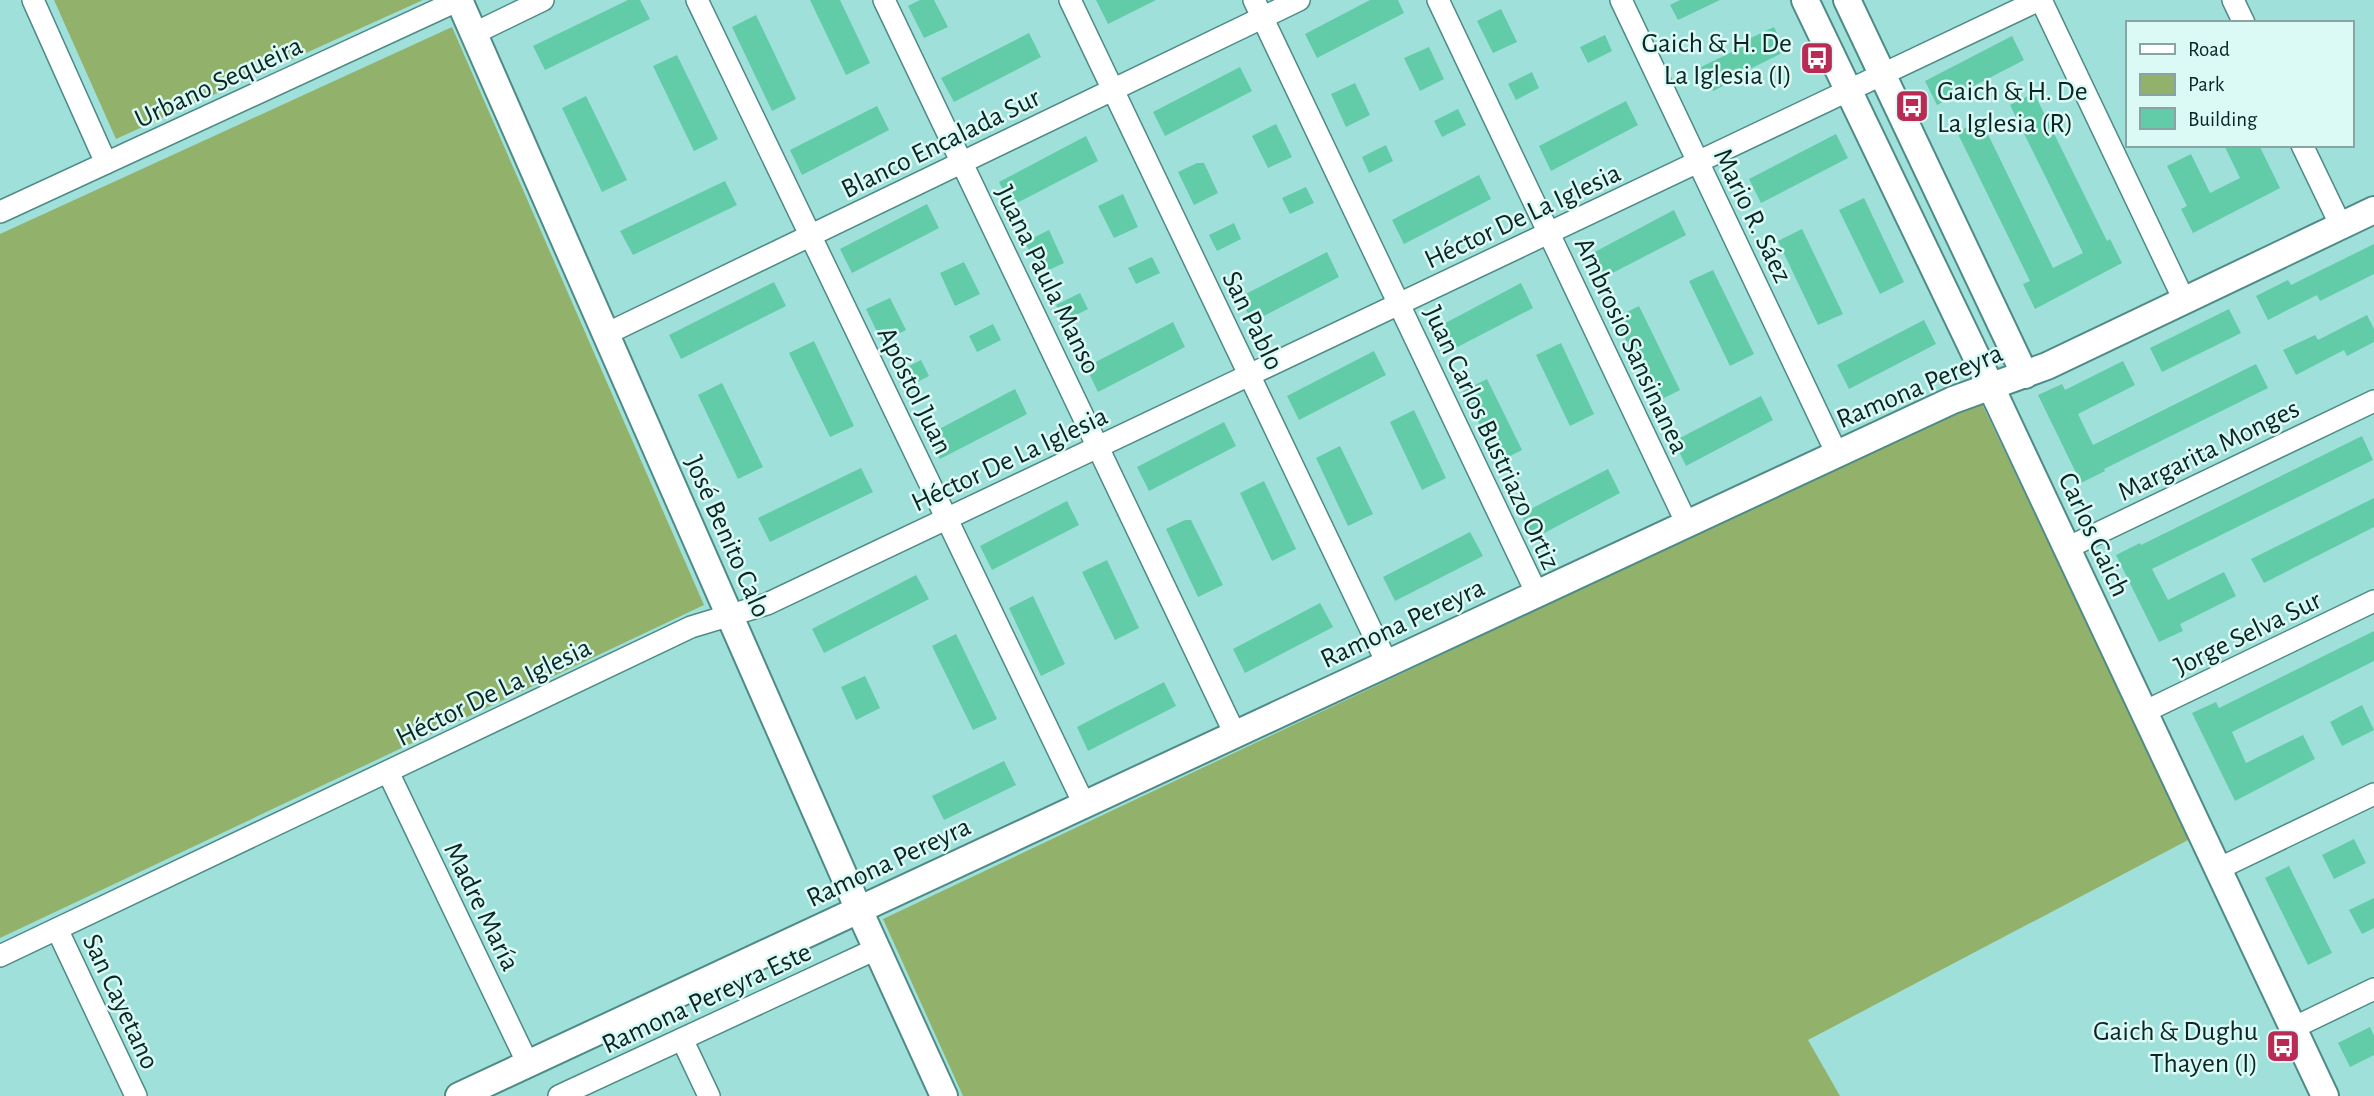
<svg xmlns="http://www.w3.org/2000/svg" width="2374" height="1096" font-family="'Alegreya Sans',sans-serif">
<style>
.green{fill:#92b26b}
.building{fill:#62cba7}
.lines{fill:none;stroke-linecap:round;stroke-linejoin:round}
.minor-casing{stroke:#4e8b86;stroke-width:24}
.tertiary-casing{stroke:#4e8b86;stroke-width:30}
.minor{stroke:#fff;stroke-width:21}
.tertiary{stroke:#fff;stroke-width:26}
.labels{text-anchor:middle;stroke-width:5;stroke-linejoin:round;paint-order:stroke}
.poi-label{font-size:28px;fill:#0a2523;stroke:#dbfaf6;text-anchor:end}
.street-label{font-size:28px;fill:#0a2523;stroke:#dbfaf6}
</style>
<rect width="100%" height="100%" fill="#a0e0da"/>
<g class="green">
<polygon points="54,0 423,0 116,139"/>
<polygon points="452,27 704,605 0,938 0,234"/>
<polygon points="1980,400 2190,839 1808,1040 1840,1096 963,1096 883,919"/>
</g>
<g class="building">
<polygon points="628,0 640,0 650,19 545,70 533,46"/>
<polygon points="810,0 840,0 870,63 846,75"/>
<polygon points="920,0 934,0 948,27 924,38 908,6"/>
<polygon points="1096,0 1156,0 1108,24"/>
<polygon points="1370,0 1398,0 1404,13 1317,58 1305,34"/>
<polygon points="1680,0 1720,0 1678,20 1670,5"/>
<polygon points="1501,9 1517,42 1493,53 1477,21"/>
<polygon points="756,15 796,99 772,111 732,27"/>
<polygon points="1774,27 1786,51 1744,72 1745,75 1713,91 1701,67 1744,46 1742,42"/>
<polygon points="1029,33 1041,57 954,102 941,78"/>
<polygon points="1605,35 1612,51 1588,63 1580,47"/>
<polygon points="2012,36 2024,60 1937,105 1925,81"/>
<polygon points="1429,47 1444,79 1420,91 1404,58"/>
<polygon points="677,55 718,139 694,151 653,66"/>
<polygon points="1240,67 1252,91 1165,136 1153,112"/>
<polygon points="1532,72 1539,88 1516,100 1508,84"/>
<polygon points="1355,83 1370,115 1346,127 1331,94"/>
<polygon points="2034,93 2107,241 2110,239 2122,263 2035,309 2023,284 2030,281 1957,132 1981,120 2053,268 2083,253 2010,105"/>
<polygon points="586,96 627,180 602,192 562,108"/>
<polygon points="1626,101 1638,125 1551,171 1539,146"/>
<polygon points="877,106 889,130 802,175 790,150"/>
<polygon points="1458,109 1466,125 1442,137 1434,121"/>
<polygon points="1276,124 1292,157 1268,168 1252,136"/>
<polygon points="1836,134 1848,158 1761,203 1749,179"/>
<polygon points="1086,136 1098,161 1011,206 999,182"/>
<polygon points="1386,145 1393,161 1369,173 1362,157"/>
<polygon points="2224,145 2259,145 2280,188 2193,233 2181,209 2187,206 2167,166 2191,154 2210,193 2240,178"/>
<polygon points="1197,163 1204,163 1218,193 1194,205 1178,172"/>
<polygon points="1479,175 1491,199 1404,244 1392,220"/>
<polygon points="725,181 737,205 633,255 620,231"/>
<polygon points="1306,187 1314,203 1290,214 1282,198"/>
<polygon points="1123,194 1138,227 1114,238 1098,206"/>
<polygon points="1864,198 1904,282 1880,294 1839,210"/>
<polygon points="927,204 939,228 852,273 840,249"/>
<polygon points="1674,210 1686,235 1599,280 1587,256"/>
<polygon points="1234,223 1241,239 1217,251 1209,235"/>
<polygon points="1802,229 1843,314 1818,325 1778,241"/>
<polygon points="1049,230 1064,263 1040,274 1025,242"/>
<polygon points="2374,244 2374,274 2320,301 2317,295 2268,320 2256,296 2288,280 2291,285"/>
<polygon points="1327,252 1339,277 1252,322 1240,297"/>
<polygon points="1152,257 1160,273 1136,284 1128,268"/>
<polygon points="964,262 980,294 955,306 940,273"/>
<polygon points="1713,270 1754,354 1730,366 1689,281"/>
<polygon points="774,282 786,306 681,359 669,335"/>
<polygon points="1521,283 1533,308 1446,353 1434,329"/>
<polygon points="1080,293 1088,309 1064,321 1056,305"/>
<polygon points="890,298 906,330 882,342 866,309"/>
<polygon points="1639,306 1680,390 1656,402 1615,318"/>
<polygon points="2229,309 2241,333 2162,372 2150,348"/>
<polygon points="2367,315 2374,329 2374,342 2347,356 2344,350 2296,375 2283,350 2315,335 2318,340"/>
<polygon points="1924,320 1936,344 1849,389 1837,365"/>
<polygon points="1173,322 1185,347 1098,392 1086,367"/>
<polygon points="993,324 1001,340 977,352 969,336"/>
<polygon points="814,341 854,426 830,437 789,353"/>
<polygon points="1561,343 1594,414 1570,426 1536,355"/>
<polygon points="1374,351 1386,375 1299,420 1287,396"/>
<polygon points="921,360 929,376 905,388 897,372"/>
<polygon points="2123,361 2135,385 2078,414 2093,445 2256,364 2268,388 2104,469 2105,471 2081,483 2038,395 2062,384 2065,390"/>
<polygon points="1487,379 1522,450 1498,462 1463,391"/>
<polygon points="722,383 763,467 738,479 698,395"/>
<polygon points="1015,389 1027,414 940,459 928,435"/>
<polygon points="1761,396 1773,420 1686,466 1674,441"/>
<polygon points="1414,410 1446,478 1422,490 1390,422"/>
<polygon points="1224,422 1236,446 1149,491 1137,467"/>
<polygon points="2362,436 2373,460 2152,569 2168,600 2224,572 2236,596 2180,624 2183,631 2159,642 2116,555 2140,543 2141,545"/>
<polygon points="1340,446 1373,514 1348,526 1316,458"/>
<polygon points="861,468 873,492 770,542 758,518"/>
<polygon points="1608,469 1620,493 1533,539 1521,514"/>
<polygon points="1264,481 1296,549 1272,561 1240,493"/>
<polygon points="2374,498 2374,527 2264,583 2251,559"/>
<polygon points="1067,501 1079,525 992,570 980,546"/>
<polygon points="1185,520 1191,520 1223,585 1198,597 1166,529"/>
<polygon points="1470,532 1483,556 1395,601 1383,577"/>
<polygon points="1107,560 1139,628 1115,640 1082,572"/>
<polygon points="916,575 929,599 824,653 812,629"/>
<polygon points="1033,596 1065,664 1041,676 1009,608"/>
<polygon points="1320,603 1333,627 1245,673 1233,649"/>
<polygon points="2374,631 2374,661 2232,732 2246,763 2303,735 2315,759 2235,801 2192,713 2216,702 2219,708"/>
<polygon points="956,634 997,719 973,730 932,646"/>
<polygon points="865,676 880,708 856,720 841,687"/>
<polygon points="1164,682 1176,706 1088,751 1077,727"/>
<polygon points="2362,705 2374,730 2342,746 2330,722"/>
<polygon points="1004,761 1016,785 944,820 932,796"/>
<polygon points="2354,839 2366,863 2334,879 2322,855"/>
<polygon points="2289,866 2332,953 2308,965 2265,878"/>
<polygon points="2374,898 2374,928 2362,934 2349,910"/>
<polygon points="2370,1027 2374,1036 2374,1055 2350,1067 2338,1043"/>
</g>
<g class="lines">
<g class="minor-casing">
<g id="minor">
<polyline points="33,0 106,163"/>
<polyline points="697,0 1084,804"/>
<polyline points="884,0 1235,734"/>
<polyline points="1070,0 1387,663"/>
<polyline points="1254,0 1537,594"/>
<polyline points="1438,0 1687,524"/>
<polyline points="1621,0 1837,454"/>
<polyline points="2041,0 2184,300"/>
<polyline points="2233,0 2244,23"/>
<polyline points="473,34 543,0"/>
<polyline points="2302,145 2341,226"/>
<polyline points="0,212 459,0"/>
<polyline points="606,334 1299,0"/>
<polyline points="2067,548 2374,401"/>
<polyline points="2144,712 2374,601"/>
<polyline points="388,772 528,1064"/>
<polyline points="2218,869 2374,794"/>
<polyline points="57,929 136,1096"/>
<polyline points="0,956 691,627 767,604 2039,0"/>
<polyline points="2293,1028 2374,989"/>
<polyline points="682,1039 709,1096"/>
<polyline points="559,1096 876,949"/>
</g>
</g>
<g class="tertiary-casing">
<g id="tertiary">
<polyline points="459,0 859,910 944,1096"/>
<polyline points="1805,0 1990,385 2325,1096"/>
<polyline points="1847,0 2025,375"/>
<polyline points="459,1096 1953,400 2047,366 2374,210"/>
</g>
</g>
<use href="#minor" class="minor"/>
<use href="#tertiary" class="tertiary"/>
</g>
<defs>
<g id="bus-square" transform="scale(1.75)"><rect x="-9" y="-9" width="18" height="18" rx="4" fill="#b92a55" stroke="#dbfaf6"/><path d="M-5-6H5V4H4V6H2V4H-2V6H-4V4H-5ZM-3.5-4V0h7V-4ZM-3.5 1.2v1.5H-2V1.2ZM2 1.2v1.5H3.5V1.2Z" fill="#fff"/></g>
</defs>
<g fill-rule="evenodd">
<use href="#bus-square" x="1817" y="58"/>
<use href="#bus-square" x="1912" y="106"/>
<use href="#bus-square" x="2283" y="1046"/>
</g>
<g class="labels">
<g class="poi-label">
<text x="1792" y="52">Gaich &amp; H. De<tspan x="1792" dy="32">La Iglesia (I)</tspan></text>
<text x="1937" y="100" text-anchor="start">Gaich &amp; H. De<tspan x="1937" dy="32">La Iglesia (R)</tspan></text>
<text x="2258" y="1040">Gaich &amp; Dughu<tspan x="2258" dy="32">Thayen (I)</tspan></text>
</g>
<g class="street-label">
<text transform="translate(218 81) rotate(-25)" y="10">Urbano Sequeira</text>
<text transform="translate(940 142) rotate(-26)" y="10">Blanco Encalada Sur</text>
<text transform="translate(1522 215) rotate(-25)" y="10">Héctor De La Iglesia</text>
<text transform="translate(1754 215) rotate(64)" y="10">Mario R. Sáez</text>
<text transform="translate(1049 279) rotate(64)" y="10">Juana Paula Manso</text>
<text transform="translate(1254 320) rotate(64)" y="10">San Pablo</text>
<text transform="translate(1633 345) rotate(65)" y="10">Ambrosio Sansinanea</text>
<text transform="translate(1919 385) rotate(-23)" y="10">Ramona Pereyra</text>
<text transform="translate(916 390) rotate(64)" y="10">Apóstol Juan</text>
<text transform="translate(1493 437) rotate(65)" y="10">Juan Carlos Bustriazo Ortiz</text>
<text transform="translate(2208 449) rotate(-26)" y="10">Margarita Monges</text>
<text transform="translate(1009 458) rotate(-25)" y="10">Héctor De La Iglesia</text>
<text transform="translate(2095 534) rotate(65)" y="10">Carlos Gaich</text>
<text transform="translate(729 536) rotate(66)" y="10">José Benito Calo</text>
<text transform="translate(1402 622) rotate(-25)" y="10">Ramona Pereyra</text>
<text transform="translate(2247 632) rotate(-26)" y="10">Jorge Selva Sur</text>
<text transform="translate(493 691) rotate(-26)" y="10">Héctor De La Iglesia</text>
<text transform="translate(888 861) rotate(-25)" y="10">Ramona Pereyra</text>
<text transform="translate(483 906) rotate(64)" y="10">Madre María</text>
<text transform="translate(706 997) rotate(-25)" y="10">Ramona Pereyra Este</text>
<text transform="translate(122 1001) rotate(65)" y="10">San Cayetano</text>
</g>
</g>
<rect x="2126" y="21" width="228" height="126" fill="#dbfaf6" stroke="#87a5a2" stroke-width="2"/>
<rect x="2140" y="44" width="35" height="10" fill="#ffffff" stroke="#87a5a2" stroke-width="2"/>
<text x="2188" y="56" font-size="21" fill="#0a2523">Road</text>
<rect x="2140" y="74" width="35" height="21" fill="#92b26b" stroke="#87a5a2" stroke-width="2"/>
<text x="2188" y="91" font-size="21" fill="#0a2523">Park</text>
<rect x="2140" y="108" width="35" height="21" fill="#62cba7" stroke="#87a5a2" stroke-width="2"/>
<text x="2188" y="126" font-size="21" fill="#0a2523">Building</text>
</svg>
